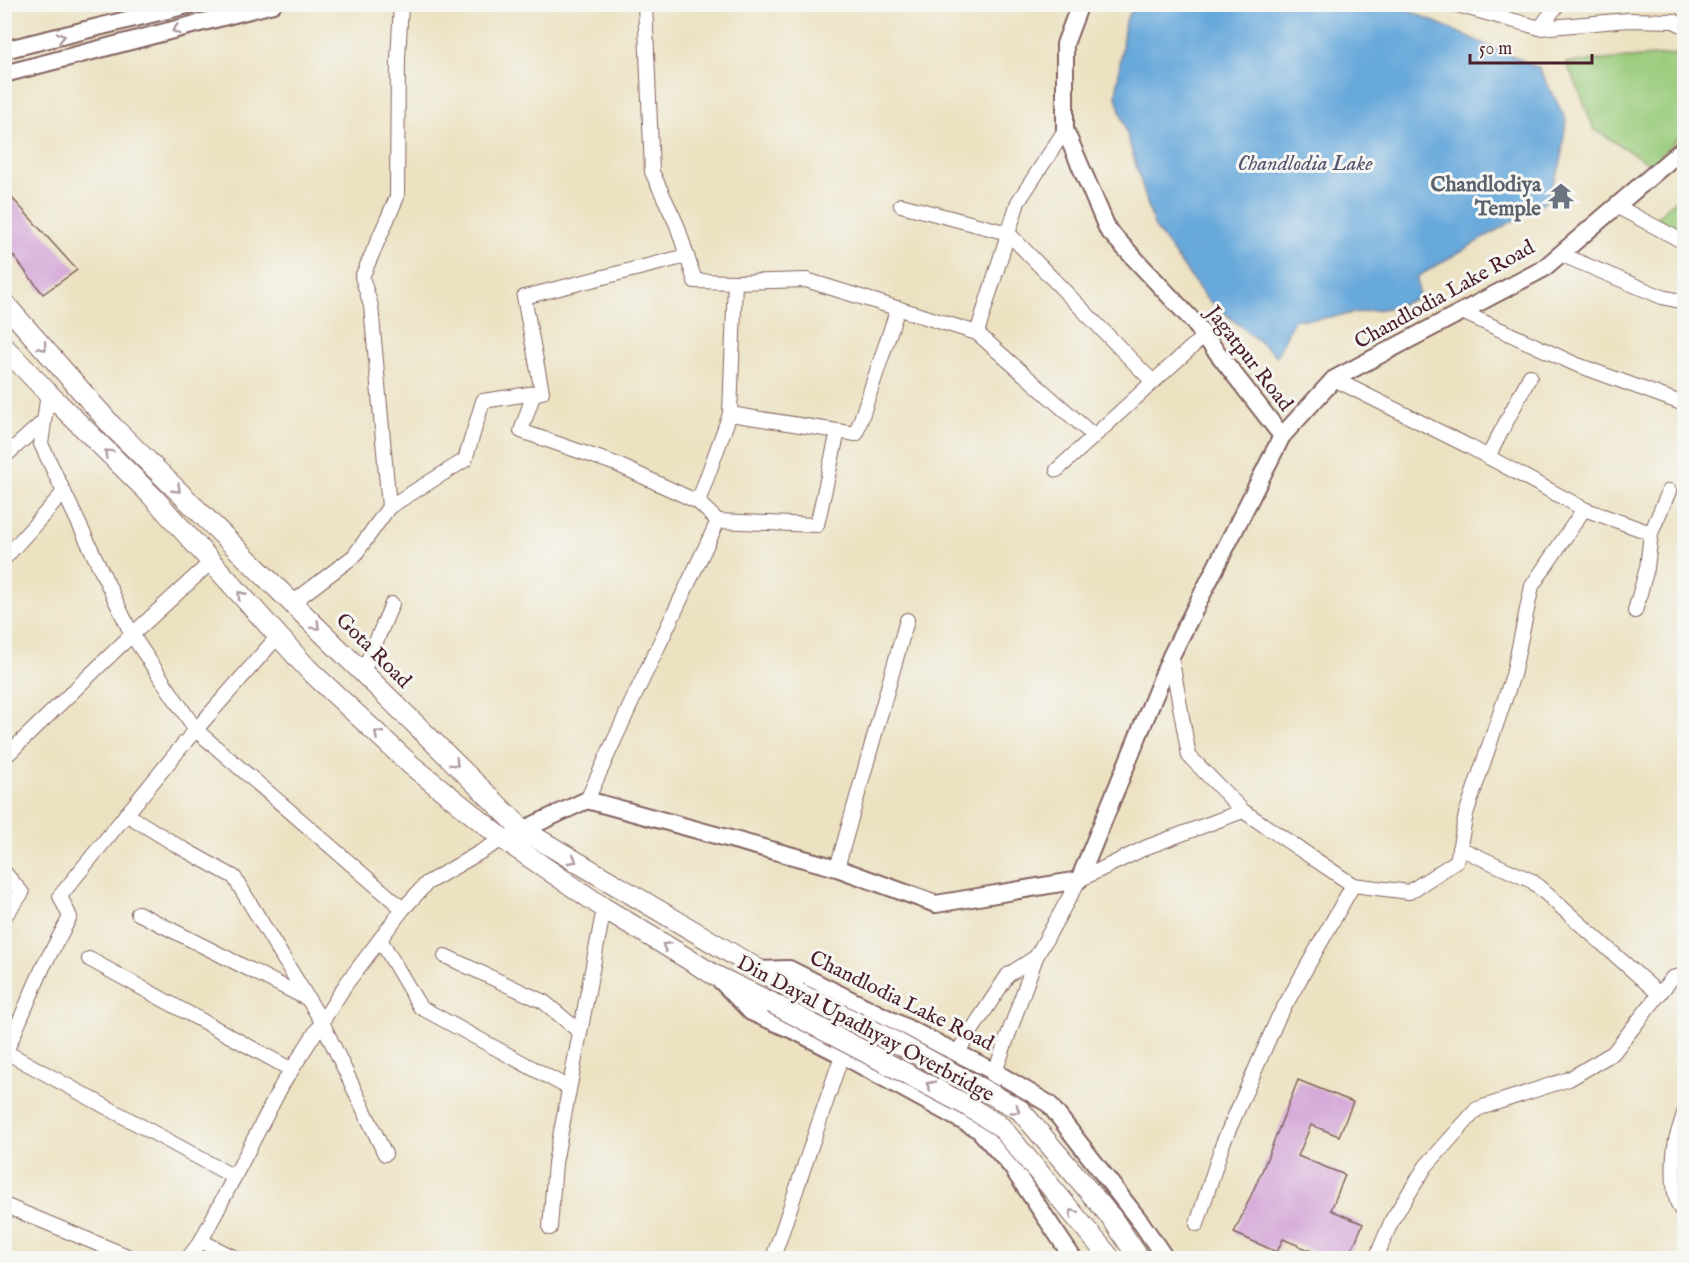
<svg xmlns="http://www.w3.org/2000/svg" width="1689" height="1263" font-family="'IM FELL English',serif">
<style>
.green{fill:#9acb7a;stroke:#727552;stroke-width:1.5}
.water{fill:#67a9db;stroke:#586483;stroke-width:1.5}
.building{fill:#d2a3d6}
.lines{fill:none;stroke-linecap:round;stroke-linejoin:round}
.minor-casing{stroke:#836360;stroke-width:16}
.tertiary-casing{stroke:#836360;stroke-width:20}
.secondary-casing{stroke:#836360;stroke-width:22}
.minor{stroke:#fff;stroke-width:14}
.tertiary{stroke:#fff;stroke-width:16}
.secondary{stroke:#fff;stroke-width:20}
.secondary-bridge-casing{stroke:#836360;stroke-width:22;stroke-linecap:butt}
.secondary-bridge{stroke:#fff;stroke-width:20}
.oneway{stroke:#ae9aa0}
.labels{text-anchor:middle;stroke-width:6;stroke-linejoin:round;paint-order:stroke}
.worship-label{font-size:21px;font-weight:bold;fill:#5b616d;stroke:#f6f6f2;text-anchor:end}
.street-label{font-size:21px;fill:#4a1f2b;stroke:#f6f6f2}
.water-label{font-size:22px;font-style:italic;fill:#565671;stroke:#f6f6f2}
</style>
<rect width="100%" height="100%" fill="#f6f6f2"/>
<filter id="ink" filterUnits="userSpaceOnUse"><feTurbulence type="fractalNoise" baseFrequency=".0167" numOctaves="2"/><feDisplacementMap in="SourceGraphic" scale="12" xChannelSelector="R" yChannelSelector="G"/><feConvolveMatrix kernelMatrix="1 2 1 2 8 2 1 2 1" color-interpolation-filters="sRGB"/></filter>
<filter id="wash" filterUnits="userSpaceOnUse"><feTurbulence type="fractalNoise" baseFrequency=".008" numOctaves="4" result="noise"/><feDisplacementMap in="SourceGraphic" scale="24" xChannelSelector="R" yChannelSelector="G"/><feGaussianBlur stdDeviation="1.35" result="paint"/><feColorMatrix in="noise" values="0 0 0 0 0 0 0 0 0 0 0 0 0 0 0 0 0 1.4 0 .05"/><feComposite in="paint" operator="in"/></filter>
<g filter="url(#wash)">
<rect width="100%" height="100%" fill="#ece2c2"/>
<g class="green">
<polygon points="1679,54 1684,57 1684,132 1651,165 1594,129 1578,88 1566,63"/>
<polygon points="1684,192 1684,236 1654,220"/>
</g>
<polygon class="water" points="1394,4 1539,68 1566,120 1560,166 1545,202 1417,277 1419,297 1394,307 1317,319 1294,319 1277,356 1206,298 1154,226 1116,97 1125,22 1135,5"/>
<g id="blocks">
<g class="building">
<polygon points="4,189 77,270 43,294 4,244"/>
<polygon points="1298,1080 1353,1102 1339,1136 1311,1125 1298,1156 1345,1175 1331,1210 1363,1224 1348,1258 1328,1258 1283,1239 1277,1252 1234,1233 1262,1171"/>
</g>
</g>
</g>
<g filter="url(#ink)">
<use href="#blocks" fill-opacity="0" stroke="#836360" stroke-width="1.5"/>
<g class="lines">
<g class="minor-casing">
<g id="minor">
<polyline points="645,4 652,172 677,225 695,281 735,282 806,280 977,333 1018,202 1065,130"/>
<polyline points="1454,4 1540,28 1628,20 1674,21 1684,26"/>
<polyline points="1540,28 1558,4"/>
<polyline points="901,205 1008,233 1153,382 1204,336"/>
<polyline points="1616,206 1684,242"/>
<polyline points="1560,254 1662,297 1684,302"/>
<polyline points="735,282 730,414 856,434 898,308"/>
<polyline points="1462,312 1575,364 1684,404"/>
<polyline points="977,333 1094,436"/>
<polyline points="48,393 41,444 132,635 196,730 403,909"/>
<polyline points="534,393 521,431 616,464 698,502"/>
<polyline points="4,457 44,421"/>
<polyline points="1488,457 1530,376"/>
<polyline points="1057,470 1153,382"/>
<polyline points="389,507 465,460 483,401 542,392 524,297 687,256"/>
<polyline points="1584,509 1651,533 1647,568 1635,611"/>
<polyline points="718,521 817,525 838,431"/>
<polyline points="1651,533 1669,491"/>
<polyline points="4,559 64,492"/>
<polyline points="292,603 354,556 389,507 371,306 362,277 397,197 398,59 401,4"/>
<polyline points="1171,656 1189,756 1243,811 1353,885 1409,892 1457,861 1466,814 1513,675 1532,586 1584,509 1468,446 1334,379"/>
<polyline points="363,672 392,604"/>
<polyline points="4,758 122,644 211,562"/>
<polyline points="587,800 635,695 718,521 698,502 730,414"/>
<polyline points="126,814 178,846 234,877 322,1022 385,1154"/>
<polyline points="1459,848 1532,881 1659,994"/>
<polyline points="837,868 907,620"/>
<polyline points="4,872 22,893 4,917"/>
<polyline points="138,913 308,999"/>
<polyline points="380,939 420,1007 569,1088"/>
<polyline points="445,956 544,1002 580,1032"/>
<polyline points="89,959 292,1070"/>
<polyline points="957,1053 1008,975 1036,957"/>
<path d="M1684,1113C1682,1122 1678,1131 1676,1140C1673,1155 1670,1204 1684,1212"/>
<polyline points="981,1123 995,1072 1036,957 1079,880 1147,847 1243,811"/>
<polyline points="234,1177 6,1052 43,967 70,917 60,896 186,741 278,636"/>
<polyline points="4,1205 132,1258"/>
<polyline points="1197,1224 1223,1143 1278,1018 1353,885"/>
<polyline points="550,1228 555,1163 604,908"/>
<polyline points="188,1258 201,1241"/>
<polyline points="235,1258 201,1241 282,1085 346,984 403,909 427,883 503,839"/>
<polyline points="773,1258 842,1055"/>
<polyline points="1376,1258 1392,1220 1426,1166 1477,1109 1569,1079 1613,1053 1672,978 1684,975"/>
</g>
</g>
<g class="tertiary-casing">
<g id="tertiary">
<polyline points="1080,4 1065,44 1065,130 1108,230 1192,320 1282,436"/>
<polyline points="4,50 192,4"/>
<polyline points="4,74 273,4"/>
<polyline points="514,834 587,800 837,868 936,904 1079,880 1171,656 1282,436 1334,379 1543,269 1684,148"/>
<polyline points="758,970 789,969 995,1072 1049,1104 1142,1224 1165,1258"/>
<polyline points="720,980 751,1012 797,1032 842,1055 979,1130 1011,1166 1073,1258"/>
</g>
</g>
<g class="secondary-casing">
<g id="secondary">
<polyline points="4,303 113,427 523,830 798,993"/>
<polyline points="4,347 48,393 152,496 308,669 411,765 503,839 604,908 716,976 772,1003"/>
</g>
</g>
<use href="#minor" class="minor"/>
<use href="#tertiary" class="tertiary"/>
<use href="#secondary" class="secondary"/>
<g class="secondary-bridge-casing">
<g id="secondary-bridge">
<polyline points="798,993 899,1044 1020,1110 1111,1217 1139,1258"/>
<polyline points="772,1003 966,1105 1001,1127 1110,1258"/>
</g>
</g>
<use href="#secondary-bridge" class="secondary-bridge"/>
</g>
<defs><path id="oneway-chevron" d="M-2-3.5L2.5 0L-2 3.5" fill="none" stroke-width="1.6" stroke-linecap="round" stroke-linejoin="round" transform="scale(1.5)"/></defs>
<g class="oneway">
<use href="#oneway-chevron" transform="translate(176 30) rotate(166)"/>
<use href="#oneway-chevron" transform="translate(61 37) rotate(-13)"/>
<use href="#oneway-chevron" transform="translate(43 347) rotate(49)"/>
<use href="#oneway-chevron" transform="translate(108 453) rotate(-135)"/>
<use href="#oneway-chevron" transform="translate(177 489) rotate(44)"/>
<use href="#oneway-chevron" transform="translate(241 595) rotate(-132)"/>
<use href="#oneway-chevron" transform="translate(316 626) rotate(45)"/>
<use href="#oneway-chevron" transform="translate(378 734) rotate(-137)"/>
<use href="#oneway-chevron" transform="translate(455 763) rotate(45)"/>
<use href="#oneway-chevron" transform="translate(573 860) rotate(31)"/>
<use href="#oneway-chevron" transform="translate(666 946) rotate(-149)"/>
<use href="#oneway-chevron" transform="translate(930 1085) rotate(-152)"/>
<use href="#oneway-chevron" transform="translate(1016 1110) rotate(36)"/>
<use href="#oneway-chevron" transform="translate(1073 1213) rotate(-130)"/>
</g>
</g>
<defs>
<g id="temple-bare" transform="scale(2.07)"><path d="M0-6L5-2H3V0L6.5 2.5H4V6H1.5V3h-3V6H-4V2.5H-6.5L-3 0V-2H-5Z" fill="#6b7280" stroke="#f6f6f2" stroke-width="2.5" paint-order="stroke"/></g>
</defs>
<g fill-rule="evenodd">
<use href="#temple-bare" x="1561" y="196"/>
</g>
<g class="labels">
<g class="worship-label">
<text x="1541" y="191">Chandlodiya<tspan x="1541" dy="24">Temple</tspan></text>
</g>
<g class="street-label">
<text transform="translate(1444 294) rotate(-29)" y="7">Chandlodia Lake Road</text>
<text transform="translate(1250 358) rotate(52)" y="7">Jagatpur Road</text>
<text transform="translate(374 650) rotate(45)" y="7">Gota Road</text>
<text transform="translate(902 1000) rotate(26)" y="7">Chandlodia Lake Road</text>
<text transform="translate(866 1028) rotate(28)" y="7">Din Dayal Upadhyay Overbridge</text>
</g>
<g class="water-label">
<text x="1305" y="170">Chandlodia Lake</text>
</g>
</g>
<rect width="1689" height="1263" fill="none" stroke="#f6f6f2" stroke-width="24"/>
<path d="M1470 54v9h122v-9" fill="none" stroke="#4a1f2b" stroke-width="3"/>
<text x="1479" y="54" font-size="18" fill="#4a1f2b" stroke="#f6f6f2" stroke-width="4.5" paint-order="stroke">50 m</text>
</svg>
